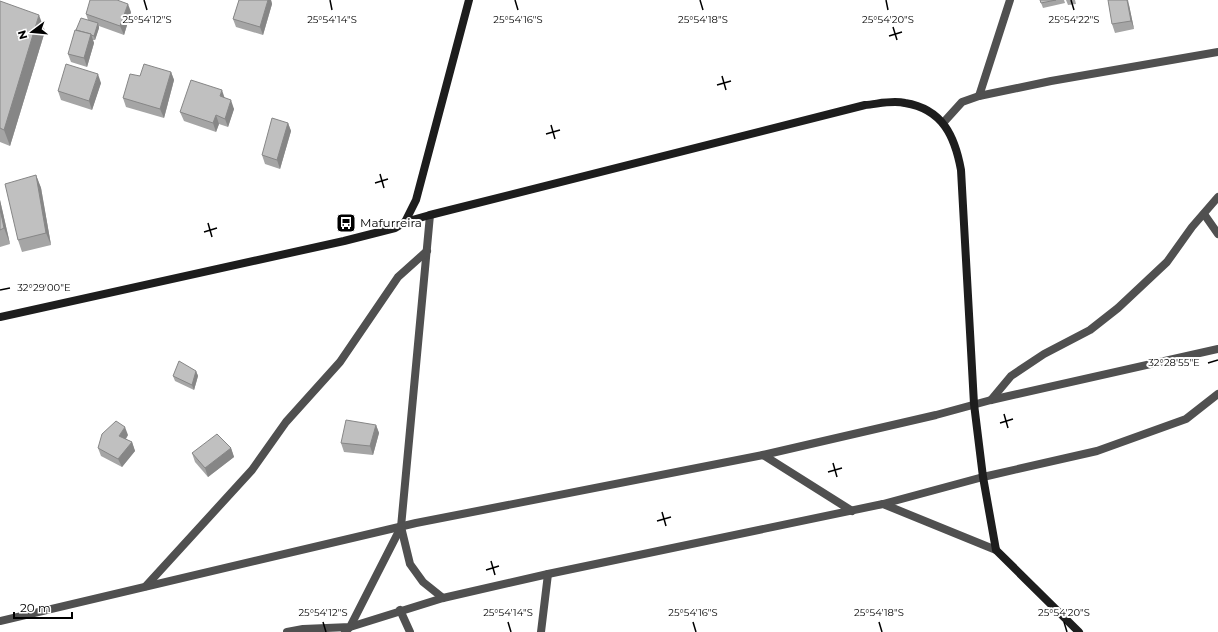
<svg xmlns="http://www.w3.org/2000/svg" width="1218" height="632" font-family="Montserrat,sans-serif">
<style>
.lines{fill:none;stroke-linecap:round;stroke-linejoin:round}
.minor{stroke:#505050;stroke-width:8}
.secondary{stroke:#1d1d1d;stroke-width:8}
.wall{fill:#a5a5a5}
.shaded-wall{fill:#868686}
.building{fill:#c0c0c0;stroke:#868686}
.ticks{fill:none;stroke:#000;stroke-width:1.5}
.labels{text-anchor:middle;stroke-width:4;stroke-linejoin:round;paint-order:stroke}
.poi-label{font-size:12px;fill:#000;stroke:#fff;text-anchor:start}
.ticks-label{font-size:10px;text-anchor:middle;fill:#000;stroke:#fff;stroke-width:4;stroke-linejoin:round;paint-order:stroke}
</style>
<rect width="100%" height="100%" fill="#fff"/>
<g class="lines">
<g class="minor">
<polyline points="979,96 1010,0"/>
<polyline points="943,123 962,102 979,96 1051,81 1218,52"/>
<polyline points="1204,214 1218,234"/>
<polyline points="430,215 401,527 410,564 423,582 443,598"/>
<polyline points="991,400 1011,376 1044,354 1090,330 1118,308 1167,262 1192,227 1218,197"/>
<polyline points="763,455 852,511"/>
<polyline points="883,504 983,477 1097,451 1186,419 1218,394"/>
<polyline points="146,586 252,470 286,422 340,362 398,277 427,251"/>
<polyline points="400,610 410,632"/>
<polyline points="0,621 416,523 763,455 936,415 991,400 1218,349"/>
<polyline points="287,632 303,629 350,627 401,527"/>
<polyline points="345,632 350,627 443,598 548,574 883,504 996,550"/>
<polyline points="541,632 548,574"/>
</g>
<g class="secondary">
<polyline points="405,222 416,200 469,0"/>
<path d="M0,317L344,241L395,228L405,222L430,215L865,105C878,104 892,100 905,103C943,109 955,137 961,170L974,404L983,477L996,550L1079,632"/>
</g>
</g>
<g class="wall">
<polygon points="239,0 271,0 272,4 263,35 236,27 233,19"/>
<polygon points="1040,0 1064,0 1065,3 1043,8"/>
<polygon points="1066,0 1075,0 1076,4 1068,5"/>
<polygon points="0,1 45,31 10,146 0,142"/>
<polygon points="1129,5 1134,29 1115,33 1112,24"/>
<polygon points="131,12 124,35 99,26 99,28 95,40 93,40 94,43 87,67 71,62 68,54 76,30 88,20 86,14"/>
<polygon points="171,72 174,80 164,118 126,107 123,98 140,76"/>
<polygon points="101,83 92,110 61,100 58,91"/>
<polygon points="225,98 234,109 228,127 219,124 216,132 184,121 180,112"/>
<polygon points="288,123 291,131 280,169 265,164 262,155"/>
<polygon points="36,175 41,188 51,245 22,252 18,240"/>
<polygon points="0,200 10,244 0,247"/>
<polygon points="196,371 198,376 194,390 175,381 173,376"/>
<polygon points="376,425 379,433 373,455 344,452 341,443"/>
<polygon points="128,435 126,439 132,442 135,451 122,467 101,456 98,448"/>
<polygon points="231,448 234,457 208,477 195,462 192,453"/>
</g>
<g class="shaded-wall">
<polygon points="268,0 271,0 272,4 263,35 260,27"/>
<polygon points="1127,0 1128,0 1129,5 1134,29 1131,21"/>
<polygon points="128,4 131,12 124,35 120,26"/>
<polygon points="39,15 45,31 10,146 4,130"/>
<polygon points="98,23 99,28 95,40 94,36"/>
<polygon points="91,34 94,43 87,67 84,58"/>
<polygon points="171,72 174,80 164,118 160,109"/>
<polygon points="98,74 101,83 92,110 89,101"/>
<polygon points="222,90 225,99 220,96"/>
<polygon points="231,100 234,109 228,127 225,119"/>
<polygon points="216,115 219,124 216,132 213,123"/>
<polygon points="288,123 291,131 280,169 277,160"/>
<polygon points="36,175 41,188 51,245 46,233"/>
<polygon points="0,200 10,244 4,228 0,209"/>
<polygon points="196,371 198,376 194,390 192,385"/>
<polygon points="376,425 379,433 373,455 370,446"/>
<polygon points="125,427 128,435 122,444 119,436"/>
<polygon points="132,442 135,451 122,467 118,459"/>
<polygon points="231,448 234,457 208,477 205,468"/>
</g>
<g class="building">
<polygon points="90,0 117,0 128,4 120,26 86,14"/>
<polygon points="239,0 268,0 260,27 233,19"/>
<polygon points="1040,0 1056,0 1041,3"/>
<polygon points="1108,0 1127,0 1131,21 1112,24"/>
<polygon points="0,1 39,15 4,130 0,128"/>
<polygon points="81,18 98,23 94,36 91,35 91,34 76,30"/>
<polygon points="75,30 91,34 84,58 68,54"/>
<polygon points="66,64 98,74 89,101 58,91"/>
<polygon points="144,64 171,72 160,109 123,98 130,74 140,76"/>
<polygon points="191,80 222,90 220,96 231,100 225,119 216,115 213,123 180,112"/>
<polygon points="272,118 288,123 277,160 262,155"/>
<polygon points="36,175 46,233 18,240 5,184"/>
<polygon points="0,209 4,228 0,230"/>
<polygon points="179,361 196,371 192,385 173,376"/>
<polygon points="346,420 376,425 370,446 341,443"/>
<polygon points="116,421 125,427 119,436 132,442 118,459 98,448 102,434"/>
<polygon points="217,434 231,448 205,468 192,453"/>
</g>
<path class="ticks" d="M144,0L147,10M330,0L332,10M515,0L518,10M700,0L703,10M886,0L888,10M1071,0L1074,10M893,27L897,40M889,36L902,32M722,76L726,90M717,85L731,81M551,125L555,139M546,134L560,130M380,174L384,188M375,183L388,179M208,223L212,237M204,232L217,228M0,290L10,288M1208,363L1218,360M1004,414L1008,428M1000,423L1013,419M833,463L837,477M828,472L842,468M662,512L666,526M657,521L671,517M491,561L495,575M486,570L499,566M323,622L326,632M508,622L511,632M693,622L696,632M879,622L882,632M1064,622L1067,632"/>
<defs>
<g id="bus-square" transform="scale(1)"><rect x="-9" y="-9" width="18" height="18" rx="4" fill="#000" stroke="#fff"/><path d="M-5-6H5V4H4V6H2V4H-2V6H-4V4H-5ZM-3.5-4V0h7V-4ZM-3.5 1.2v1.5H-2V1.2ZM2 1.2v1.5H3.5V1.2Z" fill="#fff"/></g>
</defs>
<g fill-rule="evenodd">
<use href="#bus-square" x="346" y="223"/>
</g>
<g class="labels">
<g class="poi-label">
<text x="360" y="227">Mafurreira</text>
</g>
</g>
<g class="ticks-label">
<text x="147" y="23">25°54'12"S</text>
<text x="332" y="23">25°54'14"S</text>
<text x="518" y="23">25°54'16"S</text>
<text x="703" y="23">25°54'18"S</text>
<text x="888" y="23">25°54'20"S</text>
<text x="1074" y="23">25°54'22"S</text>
<text x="44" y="291">32°29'00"E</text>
<text x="1174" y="366">32°28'55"E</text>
<text x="323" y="616">25°54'12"S</text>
<text x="508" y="616">25°54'14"S</text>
<text x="693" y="616">25°54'16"S</text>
<text x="879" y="616">25°54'18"S</text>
<text x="1064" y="616">25°54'20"S</text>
</g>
<g transform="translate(32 32) rotate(254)" stroke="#ffffff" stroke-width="3" paint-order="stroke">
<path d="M0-3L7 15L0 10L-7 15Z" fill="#000000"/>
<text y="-6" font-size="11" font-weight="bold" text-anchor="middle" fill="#000000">N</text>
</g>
<path d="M14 612v6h58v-6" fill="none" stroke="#000000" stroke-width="2"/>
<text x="20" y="612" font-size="12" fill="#000000" stroke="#ffffff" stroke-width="3" paint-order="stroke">20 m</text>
</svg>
